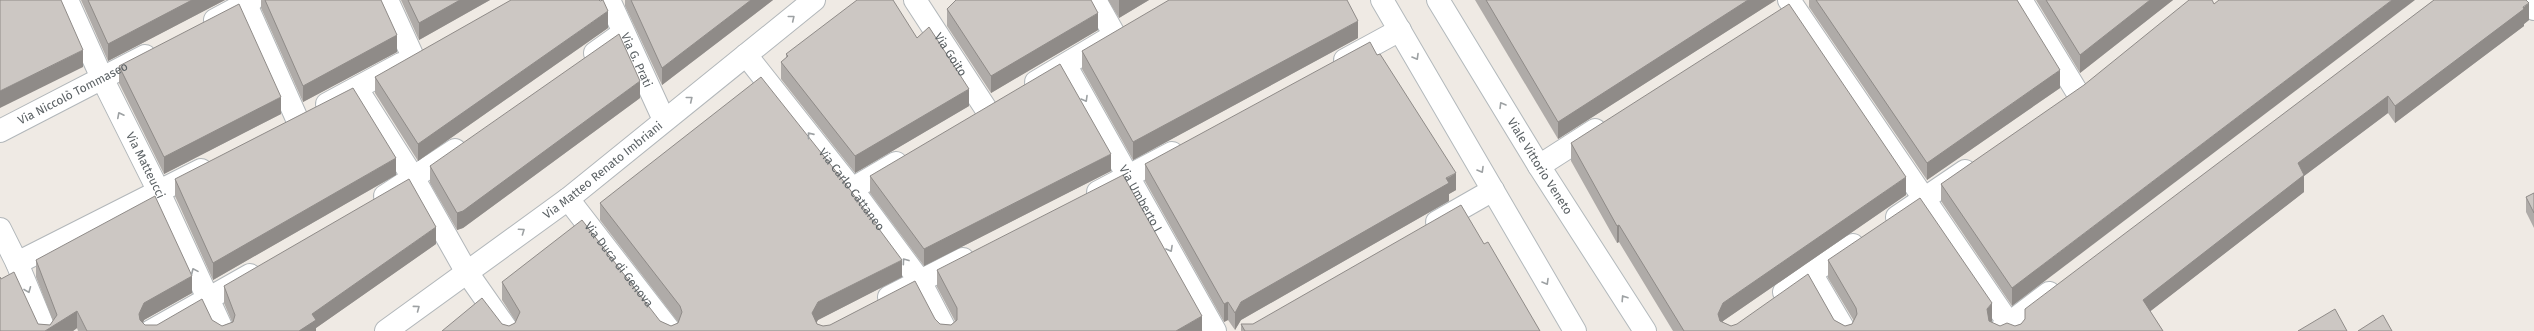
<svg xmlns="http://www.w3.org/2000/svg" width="2534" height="331" font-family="'Fira Sans',sans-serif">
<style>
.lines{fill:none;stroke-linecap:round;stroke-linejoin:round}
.minor-casing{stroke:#b2b7ba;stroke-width:24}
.secondary-casing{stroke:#b3b9bc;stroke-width:24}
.minor{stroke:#fff;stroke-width:22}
.secondary{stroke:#fff;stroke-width:22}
.wall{fill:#afaba8}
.shaded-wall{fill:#8f8b88}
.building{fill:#ccc7c3;stroke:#8f8b88}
.oneway{stroke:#9da1a3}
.labels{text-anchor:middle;stroke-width:3.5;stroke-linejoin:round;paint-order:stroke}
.street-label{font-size:12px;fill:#5c6265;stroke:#fff}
</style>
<rect width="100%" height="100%" fill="#efeae4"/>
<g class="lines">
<g class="minor-casing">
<g id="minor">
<path id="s1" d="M67,0L102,78L159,192L223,331"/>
<polyline points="244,0 297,119"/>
<polyline points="387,0 413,57"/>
<path id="s2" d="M609,0L664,120"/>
<path id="s3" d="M915,0L986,109"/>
<polyline points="1095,0 1114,34"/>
<polyline points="1789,0 2014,331"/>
<polyline points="2021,0 2077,92"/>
<polyline points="2530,0 2534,9"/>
<polyline points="215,20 252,0"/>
<polyline points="595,53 623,33"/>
<path id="s4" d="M746,55L852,189L920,281L946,331"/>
<polyline points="1345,60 1400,30"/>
<path id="s5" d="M1066,66L1215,331"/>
<polyline points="1036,82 1108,39"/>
<polyline points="357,89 414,179 466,271 508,331"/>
<polyline points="327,104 401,64"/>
<path id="s6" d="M0,131L145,56"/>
<polyline points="1539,166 1595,130"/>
<polyline points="852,189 896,163"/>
<polyline points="1098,192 1172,153"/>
<polyline points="385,196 455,150"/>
<path id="s7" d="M568,199L670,331"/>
<polyline points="1897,217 1965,171"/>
<polyline points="1437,222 1493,190"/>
<polyline points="0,229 17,263 45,331"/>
<polyline points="17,263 201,170"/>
<polyline points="1811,273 1845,331"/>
<polyline points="1784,292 1853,245"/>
<polyline points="889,297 963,259"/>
<polyline points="151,331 250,275"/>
<path id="s8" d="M386,331L568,199L814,0"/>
<polyline points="1999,331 2049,293"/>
</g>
</g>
<g class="secondary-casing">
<g id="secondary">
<polyline points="1382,0 1575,331"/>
<path id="s9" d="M1438,0L1539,166L1645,331"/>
</g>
</g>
<use href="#minor" class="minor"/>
<use href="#secondary" class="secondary"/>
</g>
<g class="wall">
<polygon points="81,0 225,0 108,61"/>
<polygon points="261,0 381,0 397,52 303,102 261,8"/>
<polygon points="401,0 490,0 419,40"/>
<polygon points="625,0 773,0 662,85 625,6"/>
<polygon points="1108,0 1149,0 1119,18"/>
<polygon points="1475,0 1776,0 1558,139"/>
<polygon points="1809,0 2017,0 2060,88 1927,180 1809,7"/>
<polygon points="2036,0 2173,0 2080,73"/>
<polygon points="2434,0 2529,20 2524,24 2524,26 2395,123 2388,113 2304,176 2304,192 2150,311 2163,331 1673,331 1619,242 1617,243 1571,161 1571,143 1906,195 1723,321 1722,322 1731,326 1834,320 1845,326 1852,324 1854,321 1828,278 1828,260 1992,321 1991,322 2000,326 2015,326 2021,324"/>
<polygon points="2214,4 2012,306 1941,201 1941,184"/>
<polygon points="947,9 1098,30 991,93 947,26"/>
<polygon points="608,28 418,161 375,93 375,77"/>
<polygon points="917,38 969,106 855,173 781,79 781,62 786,58 786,54"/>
<polygon points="1358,38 1133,160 1082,69 1082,51"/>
<polygon points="1377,55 1456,190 1449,194 1449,201 1241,320 1235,330 1228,320 1224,322 1145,181 1145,164"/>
<polygon points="119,66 281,114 164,174 119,83"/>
<polygon points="640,98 463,228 457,230 430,183 430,166"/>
<polygon points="1111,171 924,266 870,193 870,176"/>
<polygon points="396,175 213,280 175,196 175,179"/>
<polygon points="2534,193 2534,228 2526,212 2526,197"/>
<polygon points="600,203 902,277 818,320 816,323 817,324 823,326 935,319 940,324 951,325 955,321 937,287 937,270 1202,331 442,331 502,324 509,326 515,323 516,322 502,300 502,282 660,321 671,326 678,323 678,322 600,220"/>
<polygon points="436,244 316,328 316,331 78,331 77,328 73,331 0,331 1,279 38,324 50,325 53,321 36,277 36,260 192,293 144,320 143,323 145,325 222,326 232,322 224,303 224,286"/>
<polygon points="1484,244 1540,331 1241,331 1241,324 1253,324"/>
</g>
<g class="shaded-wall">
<polygon points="192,0 225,0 108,61 108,44"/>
<polygon points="460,0 490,0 419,40 419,23"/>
<polygon points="751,0 773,0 662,85 662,68"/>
<polygon points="1119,0 1149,0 1119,18"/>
<polygon points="1748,0 1776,0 1558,139 1558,122"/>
<polygon points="2150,0 2173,0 2080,73 2080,55"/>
<polygon points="2392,0 2415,0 2012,306 2012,288"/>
<polygon points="2529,3 2529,20 2524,24 2524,26 2395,123 2395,106"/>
<polygon points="608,11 608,28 418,161 418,144"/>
<polygon points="1098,13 1098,30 991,93 991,76"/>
<polygon points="1358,21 1358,38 1133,160 1133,142"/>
<polygon points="397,35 397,52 303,102 303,86"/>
<polygon points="83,50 83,67 0,108 0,91"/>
<polygon points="2060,70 2060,88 1927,180 1927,163"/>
<polygon points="640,81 640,98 463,228 457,230 457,213"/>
<polygon points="969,89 969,106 855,173 855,156"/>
<polygon points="2388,96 2388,113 2304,176 2304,192 2143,317 2143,300 2298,163"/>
<polygon points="281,97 281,114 164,174 164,157"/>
<polygon points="1111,154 1111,171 924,266 924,249"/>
<polygon points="396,158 396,175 213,280 213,263"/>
<polygon points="1456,173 1456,190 1449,194 1449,201 1241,320 1235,330 1235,313 1241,302"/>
<polygon points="1906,177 1906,195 1723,321 1718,331 1718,314 1723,303"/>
<polygon points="1619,225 1619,242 1617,243 1617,226"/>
<polygon points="436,227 436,244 316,328 316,331 299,331 312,314"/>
<polygon points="902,260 902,277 818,320 812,331 812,313 818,302"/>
<polygon points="192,276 192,293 144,320 139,331 139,314 144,303"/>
<polygon points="1228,302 1228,320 1224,322 1224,304"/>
<polygon points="1992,303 1992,321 1987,327 1987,309"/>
<polygon points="77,311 77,328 73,331 45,331"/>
<polygon points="1202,316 1202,331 1176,331"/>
</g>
<g class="building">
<polygon points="0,0 61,0 83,50 0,91"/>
<polygon points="88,0 192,0 108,44"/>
<polygon points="265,0 381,0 397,35 303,86"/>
<polygon points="408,0 460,0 419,23"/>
<polygon points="511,0 599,0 600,1 603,0 608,11 418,144 375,77"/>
<polygon points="631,0 751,0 662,68"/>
<polygon points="857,0 893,0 917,38 929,27 969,89 855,156 781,62 788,56 786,54"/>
<polygon points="956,0 1091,0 1098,13 991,76 947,9"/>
<polygon points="1169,0 1347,0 1358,21 1133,142 1082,51"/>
<polygon points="1486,0 1748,0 1558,122"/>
<polygon points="1816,0 2017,0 2060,70 1927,163"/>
<polygon points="2046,0 2150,0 2080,55"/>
<polygon points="2189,0 2212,0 2214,4 2219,0 2392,0 2012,288 1941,184 2084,85"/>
<polygon points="2434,0 2526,0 2529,3 2523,7 2524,9 2395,106 2388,96 2298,163 2304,175 2143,300 2163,331 1684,331 1619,225 1617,226 1571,143 1789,4 1906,177 1723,303 1718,314 1720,321 1731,326 1737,324 1808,274 1834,320 1845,326 1852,324 1857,314 1856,308 1828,260 1920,198 1992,303 1987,309 1989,321 2000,326 2007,323 2015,326 2021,324 2025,319 2025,309"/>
<polygon points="239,4 281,97 164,157 119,66"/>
<polygon points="619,34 640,81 463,211 457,213 430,166"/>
<polygon points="1370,42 1377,55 1380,54 1456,173 1446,178 1449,183 1241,302 1235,313 1228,302 1224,304 1145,164"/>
<polygon points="1060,64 1111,154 924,249 870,176"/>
<polygon points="761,77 842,179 902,260 818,302 812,313 817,324 823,326 830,325 915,281 935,319 940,324 951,325 957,320 957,308 937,270 1123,175 1202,316 1176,331 442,331 482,298 502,324 509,326 515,323 520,312 502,282 582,220 660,321 671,326 678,323 682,312 680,306 600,203"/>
<polygon points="353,88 396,158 213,263 175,179"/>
<polygon points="409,179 436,227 312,314 316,320 299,331 87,331 77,311 45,331 0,331 0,277 1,279 14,272 38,324 50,325 57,315 36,260 155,196 192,276 144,303 139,314 140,320 145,325 157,325 202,299 212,320 222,326 233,322 235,315 224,286"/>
<polygon points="2534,193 2534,213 2526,197"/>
<polygon points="1461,205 1484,244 1488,242 1540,331 1245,331 1241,324 1253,324"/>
<polygon points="2335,309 2347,331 2298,331"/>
<polygon points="2383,315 2392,331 2358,331"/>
</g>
<defs><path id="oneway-chevron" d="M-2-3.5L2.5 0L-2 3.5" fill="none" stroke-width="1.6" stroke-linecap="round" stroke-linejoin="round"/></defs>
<g class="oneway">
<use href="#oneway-chevron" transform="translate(792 18) rotate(-39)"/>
<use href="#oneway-chevron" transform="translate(1416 57) rotate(60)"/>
<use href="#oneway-chevron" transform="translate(690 99) rotate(-39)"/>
<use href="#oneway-chevron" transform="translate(1085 99) rotate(60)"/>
<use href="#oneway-chevron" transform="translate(1502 105) rotate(-121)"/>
<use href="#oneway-chevron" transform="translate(120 115) rotate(-117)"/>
<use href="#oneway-chevron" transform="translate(810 135) rotate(-129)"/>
<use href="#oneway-chevron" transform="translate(1481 170) rotate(60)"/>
<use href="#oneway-chevron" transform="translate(522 231) rotate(-35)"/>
<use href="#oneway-chevron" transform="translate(1170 249) rotate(61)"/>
<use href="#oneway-chevron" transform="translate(905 261) rotate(-126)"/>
<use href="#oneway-chevron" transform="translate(194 271) rotate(-114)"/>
<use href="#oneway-chevron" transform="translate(1546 282) rotate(60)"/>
<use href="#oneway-chevron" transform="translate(28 290) rotate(68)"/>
<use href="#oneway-chevron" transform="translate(1624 298) rotate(-123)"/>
<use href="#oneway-chevron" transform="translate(417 308) rotate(-37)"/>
</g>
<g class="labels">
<g class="street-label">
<text dy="4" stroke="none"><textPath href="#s3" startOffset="65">Via Goito</textPath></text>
<text dy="4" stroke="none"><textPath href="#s2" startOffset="66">Via G. Prati</textPath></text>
<text dy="4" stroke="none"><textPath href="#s6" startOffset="82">Via Niccolò Tommaseo</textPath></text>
<text dy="4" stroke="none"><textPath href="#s1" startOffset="183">Via Matteucci</textPath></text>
<text dy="4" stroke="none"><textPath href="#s9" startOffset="195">Viale Vittorio Veneto</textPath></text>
<text dy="4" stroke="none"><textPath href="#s8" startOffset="270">Via Matteo Renato Imbriani</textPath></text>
<text dy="4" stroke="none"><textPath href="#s4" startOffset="171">Via Carlo Cattaneo</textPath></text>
<text dy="4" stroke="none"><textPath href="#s5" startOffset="152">Via Umberto I</textPath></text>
<text dy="4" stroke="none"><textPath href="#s7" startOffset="83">Via Duca di Genova</textPath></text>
</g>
</g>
</svg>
